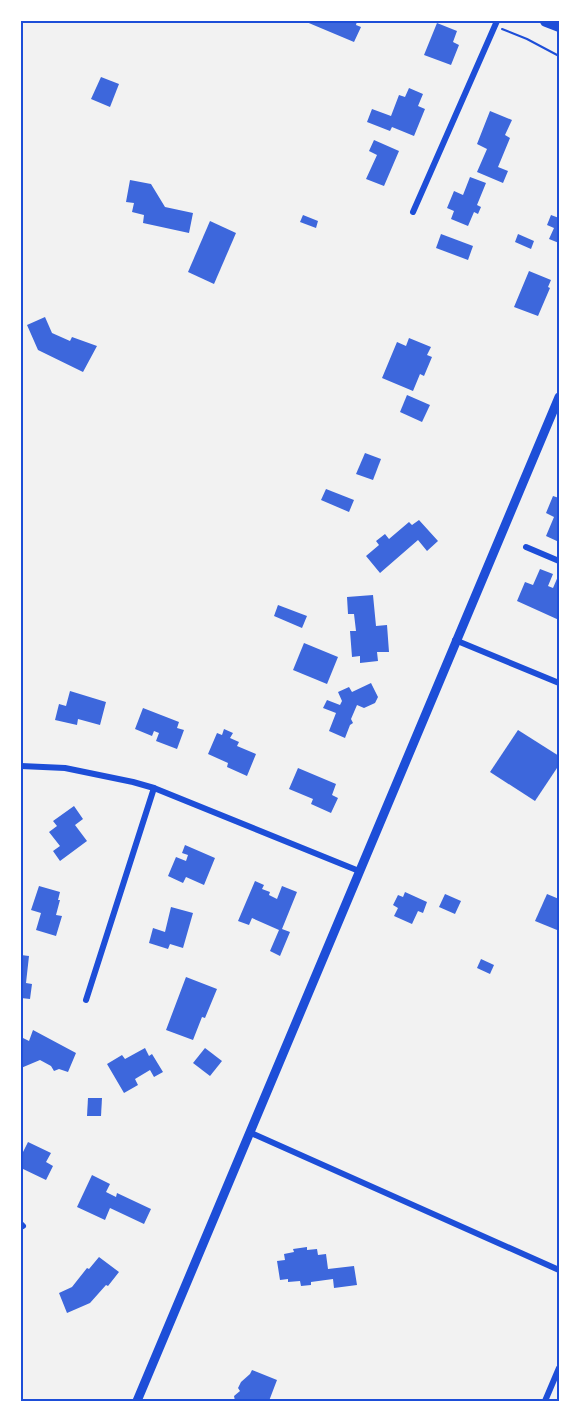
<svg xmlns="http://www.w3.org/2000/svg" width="580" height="1422" font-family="'Sofia Sans Condensed',sans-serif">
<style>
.building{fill:#3d67dc}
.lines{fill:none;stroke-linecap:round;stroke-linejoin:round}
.path{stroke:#1d4ed8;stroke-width:2}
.minor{stroke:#1d4ed8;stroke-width:6}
.tertiary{stroke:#1d4ed8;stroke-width:9}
.primary{stroke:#1d4ed8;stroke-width:12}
.neatline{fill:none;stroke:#1d4ed8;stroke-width:2}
</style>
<rect width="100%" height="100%" fill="#f2f2f2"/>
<g class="building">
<polygon points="304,21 357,21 356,25 361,27 354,42"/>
<polygon points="437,23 457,31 453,42 459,45 451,65 424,55"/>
<polygon points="101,77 119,84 110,107 91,99"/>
<polygon points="409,88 423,94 418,106 425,109 414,136 392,127 390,131 367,122 372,109 391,116 399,95 405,97"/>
<polygon points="490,111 512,120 505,135 510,138 498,167 508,171 503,183 477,172 487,149 477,144"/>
<polygon points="374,140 399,151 384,186 366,179 377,155 369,151"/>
<polygon points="470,177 486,183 477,205 481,207 478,214 474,212 468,226 451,219 454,211 447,208 454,191 463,195"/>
<polygon points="130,180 151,184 165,207 193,213 189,233 143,223 144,215 132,212 134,203 126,202"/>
<polygon points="303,215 318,221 316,228 300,222"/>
<polygon points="551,215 559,218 559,243 549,239 554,228 547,225"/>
<polygon points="210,221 236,233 214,284 188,272"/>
<polygon points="441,234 473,246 468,260 436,248"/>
<polygon points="518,234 534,241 531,249 515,242"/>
<polygon points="529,271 551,280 548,287 550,288 538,316 514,307"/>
<polygon points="45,317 52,333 70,341 72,337 97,346 83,372 38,350 27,325"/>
<polygon points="409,338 431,347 427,355 432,357 424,376 420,374 413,391 382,378 397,342 406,346"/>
<polygon points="407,395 430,405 422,422 400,412"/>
<polygon points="365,453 381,459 373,480 356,474"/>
<polygon points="326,489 354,500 349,512 321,500"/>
<polygon points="553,496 559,498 559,542 546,536 554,517 546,513"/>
<polygon points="419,520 438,541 427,551 418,540 380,573 366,556 379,545 376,541 385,534 389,539 409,522 412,525"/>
<polygon points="540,569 553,574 548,586 553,588 559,574 559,620 517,601 525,582 533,585"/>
<polygon points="373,595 376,626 387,625 389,652 377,652 378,661 360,663 360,656 352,657 350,631 356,631 354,614 348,614 347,597"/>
<polygon points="278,605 307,616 302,628 274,616"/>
<polygon points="304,643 338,657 327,684 293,670"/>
<polygon points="371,683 378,697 375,703 364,708 357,705 351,719 353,723 350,725 345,738 329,731 336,713 323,708 327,700 340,705 342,701 338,692 349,687 352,692"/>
<polygon points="70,691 106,702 100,725 78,719 77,725 55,720 59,704 66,706"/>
<polygon points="143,708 179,722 177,728 184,730 177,749 156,741 159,733 154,731 152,736 135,729"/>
<polygon points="224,729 233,733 230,738 239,742 237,746 256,754 247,776 227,767 228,763 208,754 217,733 222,735"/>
<polygon points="518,730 559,756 559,765 535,801 490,772"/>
<polygon points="298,768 336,784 332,795 338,798 331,813 311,804 313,799 289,789"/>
<polygon points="74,806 83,819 75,825 87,841 60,861 53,851 60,846 49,832 57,826 53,821"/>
<polygon points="185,845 215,858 204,885 186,877 183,883 168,876 176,857 186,861 188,855 182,853"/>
<polygon points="255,881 264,885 262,889 270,892 269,895 277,899 282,886 297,892 282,929 290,932 280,956 270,951 279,930 252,918 249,925 238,921"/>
<polygon points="39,886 60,892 58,900 60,900 56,915 62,916 56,936 36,930 41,913 31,910"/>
<polygon points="405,892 427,902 423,913 418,911 412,924 394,916 398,908 393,905 398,895 403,897"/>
<polygon points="445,894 461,901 455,914 439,907"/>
<polygon points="547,894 559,899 559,925 557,930 535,921"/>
<polygon points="171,907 193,913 183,948 170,944 168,949 149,943 153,928 165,932"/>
<polygon points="21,955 29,956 26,983 32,984 30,999 21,998"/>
<polygon points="481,959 494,965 490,974 477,968"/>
<polygon points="186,977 217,989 205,1018 202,1017 193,1040 166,1030"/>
<polygon points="33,1030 76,1053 68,1072 59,1069 54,1071 51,1066 40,1060 21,1068 21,1037 29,1041"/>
<polygon points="145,1048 149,1056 152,1054 163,1072 154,1077 150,1070 135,1079 138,1085 124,1093 107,1064 122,1055 125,1059"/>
<polygon points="205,1048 222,1061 210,1076 193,1063"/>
<polygon points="88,1098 102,1098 101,1116 87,1116"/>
<polygon points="28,1142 51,1153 46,1162 53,1166 46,1180 21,1168 21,1156"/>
<polygon points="92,1175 110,1184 106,1192 116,1197 117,1193 151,1209 144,1224 110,1208 105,1220 77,1207"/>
<polygon points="307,1247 307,1250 317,1249 318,1255 326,1254 328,1269 354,1266 357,1285 334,1288 333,1279 311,1282 311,1285 301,1286 300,1281 288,1282 288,1279 280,1280 277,1261 285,1260 284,1254 294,1252 293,1249"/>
<polygon points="99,1257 119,1272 108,1286 106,1285 90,1303 67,1313 59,1293 72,1287 87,1268 89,1269"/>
<polygon points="252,1370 277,1380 269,1401 235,1401 234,1396 240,1391 238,1388 241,1382 250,1374"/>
</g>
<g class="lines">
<polyline class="path" points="502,29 527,39 559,56"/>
<g class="minor">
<polyline points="413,212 497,21"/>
<polyline points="526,547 559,561"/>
<polyline points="455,640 559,683"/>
<polyline points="21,766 65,768 133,782 154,788 359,871"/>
<polyline points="86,1000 154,788"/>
<polyline points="249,1132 559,1270"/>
<polyline points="21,1224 23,1226"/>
<polyline points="545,1401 559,1368"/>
</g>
<polyline class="tertiary" points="137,1401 559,397"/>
<polyline class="primary" points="546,21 559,26"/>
</g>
<rect width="580" height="1422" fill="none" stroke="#ffffff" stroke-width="45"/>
<rect x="22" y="22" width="536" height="1378" class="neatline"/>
</svg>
